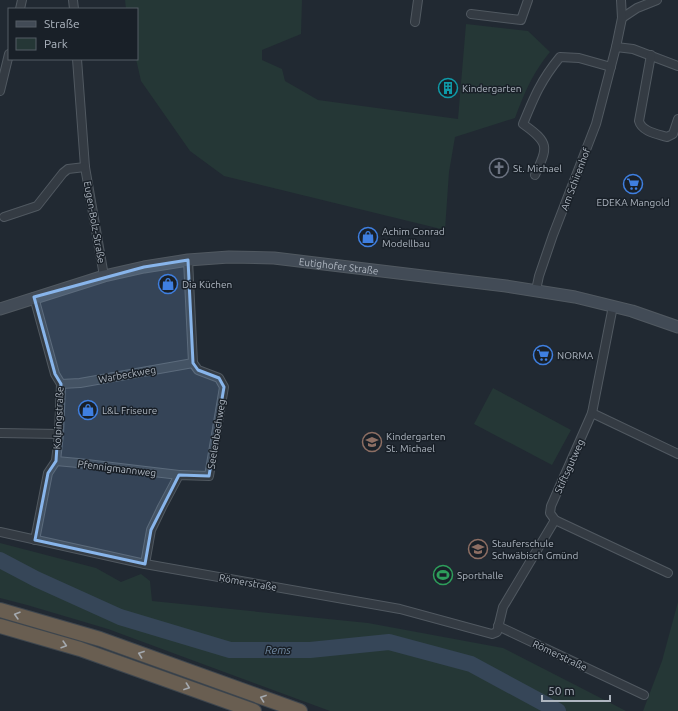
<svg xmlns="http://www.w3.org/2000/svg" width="678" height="711" font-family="Ubuntu,sans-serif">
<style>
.green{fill:#253736}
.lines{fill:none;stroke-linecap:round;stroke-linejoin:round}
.river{stroke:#364658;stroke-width:16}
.street-casing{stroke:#515961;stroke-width:10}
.secondary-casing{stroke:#515961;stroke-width:13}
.highway-casing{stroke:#3e464e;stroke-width:16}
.street{stroke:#343b43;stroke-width:8}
.secondary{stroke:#424b56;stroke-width:11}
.highway{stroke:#695e51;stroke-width:14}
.oneway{stroke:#a4a9af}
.marked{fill:#88b5eb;fill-opacity:0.2;stroke:#88b5eb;stroke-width:3;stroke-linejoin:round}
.labels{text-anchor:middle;stroke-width:3;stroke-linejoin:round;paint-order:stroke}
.poi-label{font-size:10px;fill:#aeb6c0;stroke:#192028;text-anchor:start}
.street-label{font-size:10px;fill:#aeb6c0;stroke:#192028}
.water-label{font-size:11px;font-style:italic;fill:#7189a1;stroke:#192028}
</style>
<rect width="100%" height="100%" fill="#212932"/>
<g class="green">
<path d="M125,0H302L301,34L262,50V60L282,69L285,81L318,100L458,119L466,24L528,31L550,52C532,74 525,92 515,118L455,137L449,172L445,230L224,176L190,151L141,81L136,59L137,9H126Z"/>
<polygon points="493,388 571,430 552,465 474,424"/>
<polygon points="0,543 96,568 121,582 141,574 150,581 152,601 368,623 503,648 626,711 330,711 108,629 27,605 0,598"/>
<polygon points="678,602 678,711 643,711 662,661"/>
</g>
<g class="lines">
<polyline class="river" points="0,560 36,579 120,617 230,650 310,650 389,642 471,664 558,711"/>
<g class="street-casing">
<g id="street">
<polyline points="73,0 74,9"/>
<polyline points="20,9 22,0"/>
<polyline points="471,14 521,20 528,0"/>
<polyline points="622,18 637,8 657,0"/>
<polyline points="415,22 418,0"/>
<polyline points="616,47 633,49 678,66"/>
<path d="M651,55L639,121C642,132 658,134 667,137L673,134L678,119"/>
<polyline points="77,59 85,167 104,276"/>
<polyline points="0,91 9,54"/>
<path d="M535,175C548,147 550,143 523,124C534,97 541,80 560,57L579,58L611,67"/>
<polyline points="4,217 37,206 63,173 68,169 85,167"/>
<polyline points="536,290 539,276 553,235 596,124 616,47 622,18 621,0"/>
<polyline points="34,297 55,374 61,384 59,434 56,461 48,473 35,540"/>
<polyline points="61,384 80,383 193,363"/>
<polyline points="592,413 678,454"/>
<polyline points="0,433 59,434"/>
<polyline points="56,461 78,463 179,475"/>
<polyline points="555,520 550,513 551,506 592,413 613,306"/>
<polyline points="0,532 145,564 400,609 492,634 497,632 503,607 555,520 668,573"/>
<polyline points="145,564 151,530 162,507 179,475 209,476 224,387 219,378 198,370 193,363 188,260"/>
<polyline points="498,626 644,695"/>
</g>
</g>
<g class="secondary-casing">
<g id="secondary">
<path id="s1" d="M0,309L104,276L144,267L188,260L229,257L274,258L506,286L575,297L632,311L678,327"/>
</g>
</g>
<g class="highway-casing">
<g id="highway">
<polyline points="0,610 100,639 300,711"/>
<polyline points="0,626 80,649 254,711"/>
</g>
</g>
<use href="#street" class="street"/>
<use href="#secondary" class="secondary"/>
<use href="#highway" class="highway"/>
</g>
<defs><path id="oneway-chevron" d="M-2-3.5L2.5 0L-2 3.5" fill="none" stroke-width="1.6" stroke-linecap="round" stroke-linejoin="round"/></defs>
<g class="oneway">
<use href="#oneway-chevron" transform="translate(17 615) rotate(-164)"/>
<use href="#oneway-chevron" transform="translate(64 645) rotate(17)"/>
<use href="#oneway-chevron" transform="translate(141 654) rotate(-160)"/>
<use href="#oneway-chevron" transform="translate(187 687) rotate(20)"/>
<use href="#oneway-chevron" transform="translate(263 698) rotate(-160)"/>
</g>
<path class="marked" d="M188,260L193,363L198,370L219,378L224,387L209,476L179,475L151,530L145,564L35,540L48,473L56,461L61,384L55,374L34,297L144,267Z"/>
<defs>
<g id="building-ring" transform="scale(1)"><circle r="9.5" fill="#192028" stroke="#0f9aa8" stroke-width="1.5"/><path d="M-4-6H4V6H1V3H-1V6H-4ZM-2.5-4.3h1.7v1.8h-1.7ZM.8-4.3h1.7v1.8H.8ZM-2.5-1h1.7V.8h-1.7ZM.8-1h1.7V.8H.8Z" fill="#0f9aa8"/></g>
<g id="church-ring" transform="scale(1)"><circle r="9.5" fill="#192028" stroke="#6b7280" stroke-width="1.5"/><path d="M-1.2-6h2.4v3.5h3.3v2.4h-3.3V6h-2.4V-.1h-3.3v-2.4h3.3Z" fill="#6b7280"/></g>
<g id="supermarket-ring" transform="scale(1)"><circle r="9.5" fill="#192028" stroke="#3f7fe0" stroke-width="1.5"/><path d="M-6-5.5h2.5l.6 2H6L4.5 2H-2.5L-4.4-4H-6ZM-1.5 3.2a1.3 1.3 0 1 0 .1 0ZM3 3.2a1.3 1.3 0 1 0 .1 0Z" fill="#3f7fe0"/></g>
<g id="shop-ring" transform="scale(1)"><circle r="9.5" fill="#192028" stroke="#3f7fe0" stroke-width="1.5"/><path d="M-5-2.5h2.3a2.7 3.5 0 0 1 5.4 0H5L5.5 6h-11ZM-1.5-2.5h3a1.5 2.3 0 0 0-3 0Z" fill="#3f7fe0"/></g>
<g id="school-ring" transform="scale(1)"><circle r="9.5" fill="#192028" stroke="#8d6e63" stroke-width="1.5"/><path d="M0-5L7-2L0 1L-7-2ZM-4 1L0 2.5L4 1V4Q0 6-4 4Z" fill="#8d6e63"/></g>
<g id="stadium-ring" transform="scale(1)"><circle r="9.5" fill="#192028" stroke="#2e9e5b" stroke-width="1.5"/><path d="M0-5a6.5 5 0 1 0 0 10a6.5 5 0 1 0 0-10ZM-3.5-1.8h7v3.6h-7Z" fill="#2e9e5b"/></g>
</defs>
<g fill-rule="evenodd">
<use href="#building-ring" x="448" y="88"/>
<use href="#church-ring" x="499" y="168"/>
<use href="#supermarket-ring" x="633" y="184"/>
<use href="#shop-ring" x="368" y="237"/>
<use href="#shop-ring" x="168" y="284"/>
<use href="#supermarket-ring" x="543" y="355"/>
<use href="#shop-ring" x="88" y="410"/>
<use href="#school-ring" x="372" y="442"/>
<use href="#school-ring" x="478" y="549"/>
<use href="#stadium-ring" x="443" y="575"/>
</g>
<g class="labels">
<g class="poi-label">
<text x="462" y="92">Kindergarten</text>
<text x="513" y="172">St. Michael</text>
<text x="633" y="206" text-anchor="middle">EDEKA Mangold</text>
<text x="382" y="235">Achim Conrad<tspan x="382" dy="12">Modellbau</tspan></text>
<text x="182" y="288">Dia Küchen</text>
<text x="557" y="359">NORMA</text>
<text x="102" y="414">L&amp;L Friseure</text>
<text x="386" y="440">Kindergarten<tspan x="386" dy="12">St. Michael</tspan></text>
<text x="492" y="547">Stauferschule<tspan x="492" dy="12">Schwäbisch Gmünd</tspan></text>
<text x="457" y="579">Sporthalle</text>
</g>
<g class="street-label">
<text transform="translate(575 179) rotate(-69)" y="4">Am Schirenhof</text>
<text transform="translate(95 222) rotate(80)" y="4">Eugen-Bolz-Straße</text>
<text dy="4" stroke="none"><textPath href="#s1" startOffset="346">Eutighofer Straße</textPath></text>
<text transform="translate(127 374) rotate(-10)" y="4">Warbeckweg</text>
<text transform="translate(58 418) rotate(-87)" y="4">Kolpingstraße</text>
<text transform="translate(216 434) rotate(-81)" y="4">Seelenbachweg</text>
<text transform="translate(569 466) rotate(-66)" y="4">Stiftsgutweg</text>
<text transform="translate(117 468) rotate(7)" y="4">Pfennigmannweg</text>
<text transform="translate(248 582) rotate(10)" y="4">Römerstraße</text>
<text transform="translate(560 655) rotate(25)" y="4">Römerstraße</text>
</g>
<g class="water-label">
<text x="278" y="654">Rems</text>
</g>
</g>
<rect x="8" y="8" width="130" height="52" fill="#192028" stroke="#555c65"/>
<rect x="16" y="21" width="20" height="6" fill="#424b56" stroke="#555c65"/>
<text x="44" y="28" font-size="12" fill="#aeb6c0">Straße</text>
<rect x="16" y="38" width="20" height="12" fill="#253736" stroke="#555c65"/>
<text x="44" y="48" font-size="12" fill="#aeb6c0">Park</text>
<path d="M542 695v6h68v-6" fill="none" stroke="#aeb6c0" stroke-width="2"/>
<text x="548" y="695" font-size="12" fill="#aeb6c0" stroke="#192028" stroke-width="3" paint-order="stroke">50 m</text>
</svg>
